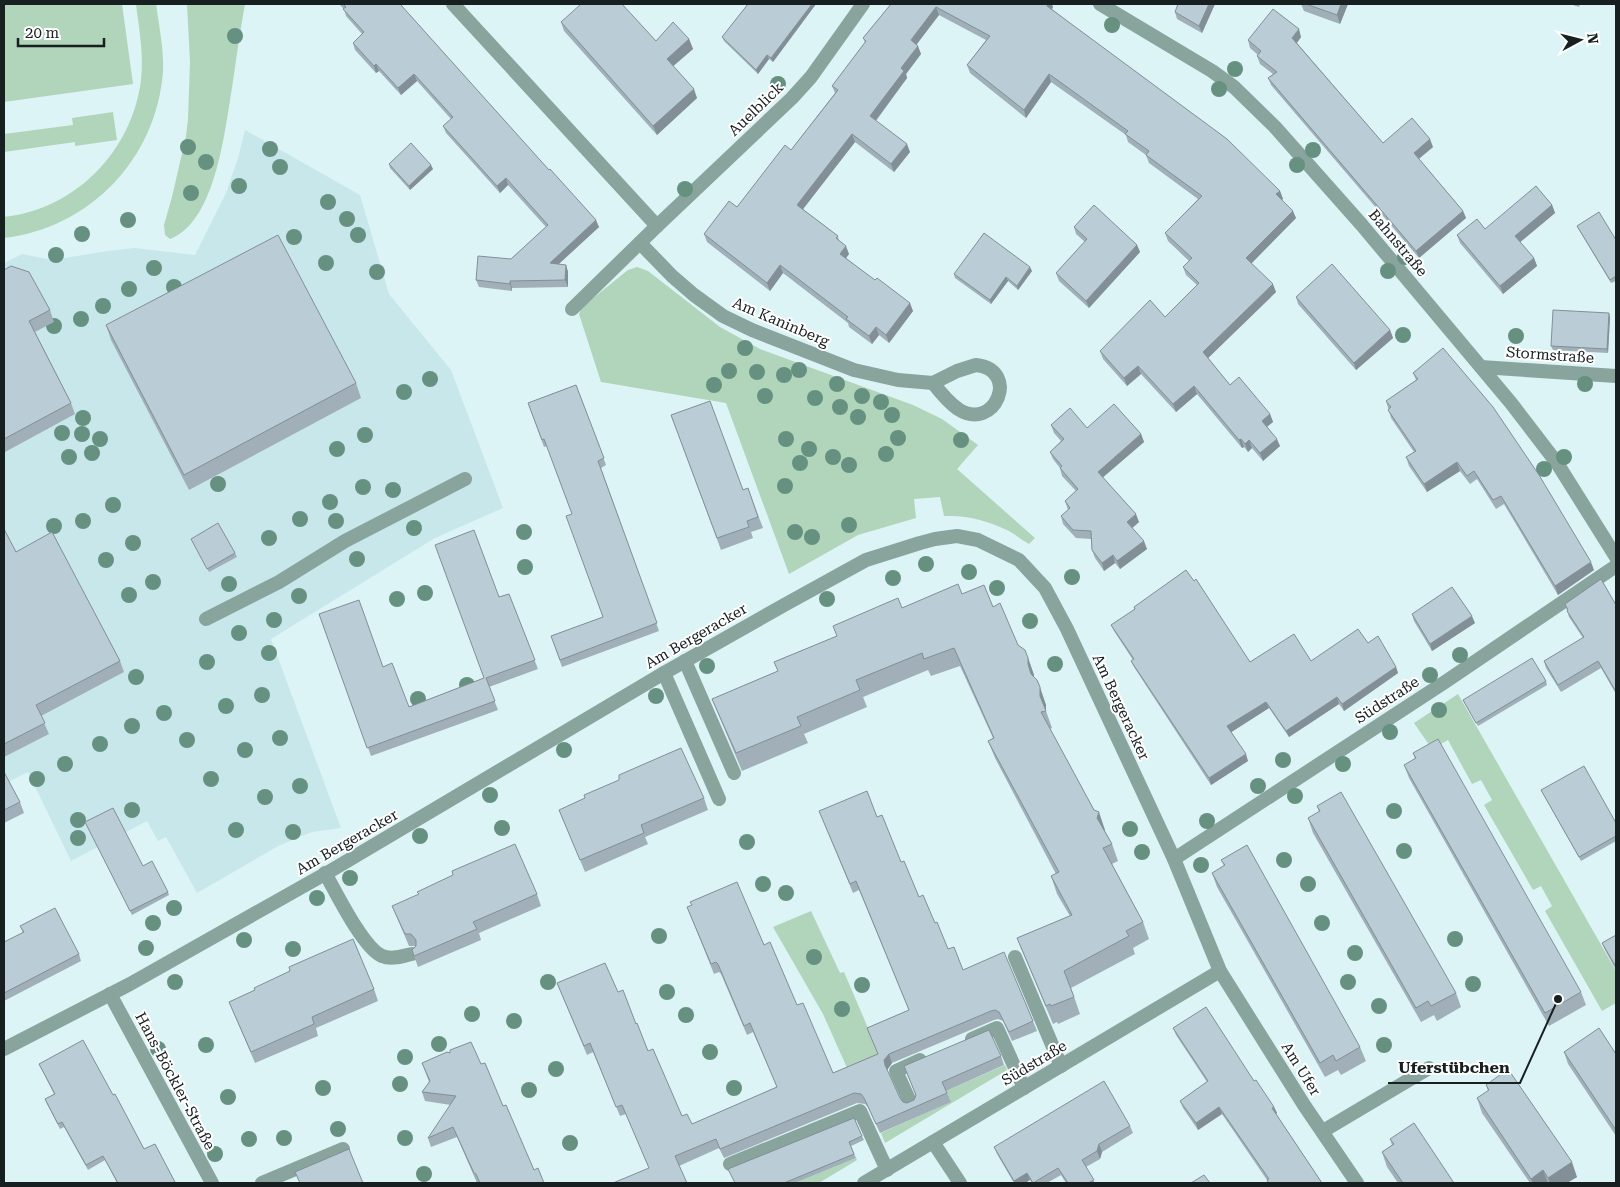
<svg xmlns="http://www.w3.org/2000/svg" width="1620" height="1187" font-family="'Roboto Serif',serif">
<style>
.built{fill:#c8e7ea}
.green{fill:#b0d5ba}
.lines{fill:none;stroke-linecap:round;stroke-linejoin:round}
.service{stroke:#89a49d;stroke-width:14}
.minor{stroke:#89a49d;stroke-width:14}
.tree{fill:#669080}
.wall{fill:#a0afb8}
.shaded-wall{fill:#828f96}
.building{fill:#baccd6;stroke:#828f96}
.labels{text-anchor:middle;stroke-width:4;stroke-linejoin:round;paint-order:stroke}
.street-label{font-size:15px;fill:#171f20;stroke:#fff}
.leader{fill:none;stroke:#171f20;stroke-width:2}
.callout-dot{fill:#171f20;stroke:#fff;stroke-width:2}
.callout-label{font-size:16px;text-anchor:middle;font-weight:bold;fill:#171f20;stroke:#fff;stroke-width:4;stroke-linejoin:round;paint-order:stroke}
</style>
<rect width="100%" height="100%" fill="#ddf4f6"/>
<polygon class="built" points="245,130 360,195 389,294 451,370 503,508 435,538 271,639 341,828 312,832 280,845 197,893 166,837 158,841 147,821 71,861 28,772 4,784 4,263 22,254 52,260 108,251 135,248 195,255 226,193 238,158"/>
<g class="green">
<polygon points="4,4 122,4 133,84 4,102"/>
<path d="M136,4H156C159,26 164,50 163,72C156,159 90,228 4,238V217C76,209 132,151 141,80C144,54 139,29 136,4Z"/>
<path d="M187,4H245C240,32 236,60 232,88C225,129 216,222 170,239L165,235L164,225L172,197L186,136L188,119L190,62Z"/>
<polygon points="113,112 117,140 75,146 75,142 4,152 4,134 73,125 72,118"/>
<path d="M637,267L648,271L720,327L760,349L913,405L942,419L978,445L957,469L1035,538L1029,544C1022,540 1016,535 1009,531C988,521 968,515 944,516L940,497L914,499L916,518L858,535L789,574L726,403L601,382L579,314L582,307L628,270Z"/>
<polygon points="1458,694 1616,971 1616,1003 1602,1011 1545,911 1552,906 1541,886 1533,890 1484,805 1492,800 1481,780 1472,784 1448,740 1432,749 1414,723"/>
<polygon points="811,911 840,973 844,972 871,1035 870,1036 882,1063 848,1070 823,1014 773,927"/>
<polygon points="1005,1065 1007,1070 885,1143 881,1133 950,1102 946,1091"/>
<polygon points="856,1158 857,1160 819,1183 795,1183"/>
</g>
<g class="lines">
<g class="service">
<polyline points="206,619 279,582 345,541 465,479"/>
<polyline points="685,661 734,773"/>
<polyline points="664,673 719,799"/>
<path d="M325,873C336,892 363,948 382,956C392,960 402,956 412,954"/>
<polyline points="1015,957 1061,1066"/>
<polyline points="972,1039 997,1028 1024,1088"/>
<polyline points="911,1104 896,1071 920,1060"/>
<polyline points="1323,1131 1429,1068"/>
<polyline points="730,1164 860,1111 887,1170"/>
<polyline points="262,1183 343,1149"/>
</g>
<g class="minor">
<polyline points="453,4 657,226"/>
<polyline points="1100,4 1212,71 1234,87 1275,127 1361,224 1511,403 1557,463 1616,557"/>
<polyline points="640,243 672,276 694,295 723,316 752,330 854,370 898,380 933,383"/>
<polyline points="572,309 657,226 792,98 811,77 863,4"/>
<path d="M976,365C1021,370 995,433 958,409C948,402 940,392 933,383L957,371Z"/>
<polyline points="1481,367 1616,376"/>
<polyline points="1174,859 1445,682 1616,566"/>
<polyline points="110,994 212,1183"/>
<polyline points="4,1049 130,984 332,870 664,673 786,604 866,560 920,543 935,539 957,536 978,540 1019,560 1045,588 1067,629 1174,859 1220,971 1304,1105 1357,1183"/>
<polyline points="933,1142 960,1183"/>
<polyline points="864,1183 1220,971"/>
</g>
</g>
<g class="tree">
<circle cx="1112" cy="25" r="8"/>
<circle cx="235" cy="36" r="8"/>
<circle cx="1235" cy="69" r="8"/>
<circle cx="778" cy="84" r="8"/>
<circle cx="1219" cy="89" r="8"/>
<circle cx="188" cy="147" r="8"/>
<circle cx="270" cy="149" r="8"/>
<circle cx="1313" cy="150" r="8"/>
<circle cx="206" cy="162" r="8"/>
<circle cx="1297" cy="165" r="8"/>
<circle cx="280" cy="167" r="8"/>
<circle cx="239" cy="186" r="8"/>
<circle cx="685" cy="189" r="8"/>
<circle cx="191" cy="193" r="8"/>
<circle cx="328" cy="202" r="8"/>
<circle cx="347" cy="219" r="8"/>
<circle cx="128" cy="220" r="8"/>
<circle cx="82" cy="234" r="8"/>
<circle cx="358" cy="235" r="8"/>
<circle cx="294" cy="237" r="8"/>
<circle cx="56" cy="255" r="8"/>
<circle cx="1405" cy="257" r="8"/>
<circle cx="326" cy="263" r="8"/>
<circle cx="154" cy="268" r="8"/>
<circle cx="1388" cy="271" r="8"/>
<circle cx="377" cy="272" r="8"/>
<circle cx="174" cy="287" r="8"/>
<circle cx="129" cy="289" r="8"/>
<circle cx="103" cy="306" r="8"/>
<circle cx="81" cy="319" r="8"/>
<circle cx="54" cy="326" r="8"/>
<circle cx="1403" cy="335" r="8"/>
<circle cx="1516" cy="336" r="8"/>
<circle cx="745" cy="348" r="8"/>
<circle cx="799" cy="370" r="8"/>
<circle cx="729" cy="371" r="8"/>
<circle cx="757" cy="372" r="8"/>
<circle cx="784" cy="375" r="8"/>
<circle cx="430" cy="379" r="8"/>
<circle cx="837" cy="384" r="8"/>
<circle cx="1585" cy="384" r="8"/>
<circle cx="714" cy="385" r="8"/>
<circle cx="404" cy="392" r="8"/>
<circle cx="765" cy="396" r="8"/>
<circle cx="862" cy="396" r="8"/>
<circle cx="815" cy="398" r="8"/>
<circle cx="881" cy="402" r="8"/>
<circle cx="840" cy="407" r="8"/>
<circle cx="892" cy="415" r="8"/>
<circle cx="858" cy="417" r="8"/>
<circle cx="83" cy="418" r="8"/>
<circle cx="62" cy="433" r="8"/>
<circle cx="82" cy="434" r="8"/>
<circle cx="365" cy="435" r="8"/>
<circle cx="898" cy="438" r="8"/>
<circle cx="100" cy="439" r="8"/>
<circle cx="786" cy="439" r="8"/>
<circle cx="961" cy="440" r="8"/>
<circle cx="337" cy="449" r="8"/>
<circle cx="809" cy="449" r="8"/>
<circle cx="92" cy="453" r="8"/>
<circle cx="886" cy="454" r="8"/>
<circle cx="69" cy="457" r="8"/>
<circle cx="833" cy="457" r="8"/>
<circle cx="1564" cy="457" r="8"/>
<circle cx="800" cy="463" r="8"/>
<circle cx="849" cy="465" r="8"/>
<circle cx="1544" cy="469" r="8"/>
<circle cx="218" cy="484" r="8"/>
<circle cx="785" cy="486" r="8"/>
<circle cx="363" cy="487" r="8"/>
<circle cx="393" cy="490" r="8"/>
<circle cx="330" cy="502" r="8"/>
<circle cx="113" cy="505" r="8"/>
<circle cx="300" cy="519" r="8"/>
<circle cx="83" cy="521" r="8"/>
<circle cx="336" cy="521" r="8"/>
<circle cx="849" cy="525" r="8"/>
<circle cx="54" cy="526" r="8"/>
<circle cx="414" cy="528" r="8"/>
<circle cx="524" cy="532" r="8"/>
<circle cx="795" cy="532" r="8"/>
<circle cx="812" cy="537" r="8"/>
<circle cx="269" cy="538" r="8"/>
<circle cx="133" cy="543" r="8"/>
<circle cx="357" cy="559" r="8"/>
<circle cx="106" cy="560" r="8"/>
<circle cx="926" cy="564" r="8"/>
<circle cx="525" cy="567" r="8"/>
<circle cx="969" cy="572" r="8"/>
<circle cx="1072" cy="577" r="8"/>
<circle cx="893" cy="578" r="8"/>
<circle cx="153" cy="582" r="8"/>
<circle cx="229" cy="584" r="8"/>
<circle cx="997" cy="588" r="8"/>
<circle cx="425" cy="593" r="8"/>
<circle cx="129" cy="595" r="8"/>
<circle cx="299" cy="596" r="8"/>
<circle cx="397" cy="599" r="8"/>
<circle cx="827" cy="599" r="8"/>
<circle cx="274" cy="620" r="8"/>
<circle cx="1030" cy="621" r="8"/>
<circle cx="239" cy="633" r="8"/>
<circle cx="269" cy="653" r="8"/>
<circle cx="1460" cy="655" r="8"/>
<circle cx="207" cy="662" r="8"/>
<circle cx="1055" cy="664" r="8"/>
<circle cx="707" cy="666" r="8"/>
<circle cx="1430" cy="675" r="8"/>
<circle cx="136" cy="677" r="8"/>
<circle cx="467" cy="685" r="8"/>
<circle cx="262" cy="695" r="8"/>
<circle cx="656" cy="696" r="8"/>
<circle cx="418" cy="699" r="8"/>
<circle cx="226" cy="706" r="8"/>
<circle cx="1439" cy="710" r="8"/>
<circle cx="164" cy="713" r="8"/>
<circle cx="132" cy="726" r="8"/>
<circle cx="1390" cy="732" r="8"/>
<circle cx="280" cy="738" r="8"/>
<circle cx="187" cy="740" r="8"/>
<circle cx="100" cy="744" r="8"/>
<circle cx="245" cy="750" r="8"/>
<circle cx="564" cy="750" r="8"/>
<circle cx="1283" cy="760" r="8"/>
<circle cx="65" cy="764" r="8"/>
<circle cx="1343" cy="764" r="8"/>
<circle cx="37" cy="779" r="8"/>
<circle cx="211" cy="779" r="8"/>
<circle cx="300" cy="786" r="8"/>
<circle cx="1258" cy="786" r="8"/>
<circle cx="490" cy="795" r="8"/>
<circle cx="1295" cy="796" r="8"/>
<circle cx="265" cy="797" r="8"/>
<circle cx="132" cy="810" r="8"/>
<circle cx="1394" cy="811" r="8"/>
<circle cx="78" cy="820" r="8"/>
<circle cx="1207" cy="821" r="8"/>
<circle cx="502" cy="828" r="8"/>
<circle cx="1130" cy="829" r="8"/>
<circle cx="236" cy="830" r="8"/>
<circle cx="293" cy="832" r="8"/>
<circle cx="420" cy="836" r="8"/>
<circle cx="78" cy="838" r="8"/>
<circle cx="747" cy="842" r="8"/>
<circle cx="1404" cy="851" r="8"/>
<circle cx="1142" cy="852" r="8"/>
<circle cx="1284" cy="860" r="8"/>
<circle cx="1201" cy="865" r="8"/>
<circle cx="350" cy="878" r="8"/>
<circle cx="763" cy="884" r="8"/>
<circle cx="1308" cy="884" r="8"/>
<circle cx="786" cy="893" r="8"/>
<circle cx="317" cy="898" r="8"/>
<circle cx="174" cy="908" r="8"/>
<circle cx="153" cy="923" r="8"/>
<circle cx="1322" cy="923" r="8"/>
<circle cx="659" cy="936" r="8"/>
<circle cx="1455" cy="939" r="8"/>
<circle cx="244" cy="940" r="8"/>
<circle cx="146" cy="948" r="8"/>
<circle cx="293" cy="949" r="8"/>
<circle cx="1355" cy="953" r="8"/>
<circle cx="814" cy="957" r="8"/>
<circle cx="175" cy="982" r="8"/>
<circle cx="548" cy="982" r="8"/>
<circle cx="1348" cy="982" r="8"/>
<circle cx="1473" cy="984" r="8"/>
<circle cx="862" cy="985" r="8"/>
<circle cx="667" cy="992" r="8"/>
<circle cx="1379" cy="1006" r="8"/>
<circle cx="842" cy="1009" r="8"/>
<circle cx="472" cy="1014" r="8"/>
<circle cx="686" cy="1015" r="8"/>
<circle cx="514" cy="1021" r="8"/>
<circle cx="439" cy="1044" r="8"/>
<circle cx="206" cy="1045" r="8"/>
<circle cx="1384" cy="1045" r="8"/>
<circle cx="158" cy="1049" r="8"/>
<circle cx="710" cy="1052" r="8"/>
<circle cx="405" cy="1057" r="8"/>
<circle cx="556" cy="1069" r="8"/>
<circle cx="400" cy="1084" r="8"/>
<circle cx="323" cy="1088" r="8"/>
<circle cx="734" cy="1088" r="8"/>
<circle cx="529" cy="1090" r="8"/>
<circle cx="228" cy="1097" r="8"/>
<circle cx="338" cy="1129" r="8"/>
<circle cx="284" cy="1138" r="8"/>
<circle cx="405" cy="1138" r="8"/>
<circle cx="249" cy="1139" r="8"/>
<circle cx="570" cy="1143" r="8"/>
<circle cx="215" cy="1154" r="8"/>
<circle cx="424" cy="1174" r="8"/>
</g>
<g class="wall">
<polygon points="339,4 400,4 599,227 559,264 566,265 568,272 568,287 512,288 512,291 479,287 476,280 511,259 546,227 508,185 500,193 446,133 443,126 451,119 417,81 401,95 379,71 376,73 355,50 353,43 362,34 346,16 344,9"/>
<polygon points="748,4 816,4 773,62 769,59 758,74 724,41 722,37"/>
<polygon points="891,4 1053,7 1052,9 1280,191 1283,199 1282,200 1296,218 1251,263 1276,292 1208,358 1230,385 1270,414 1273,422 1267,427 1280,446 1263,461 1252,448 1248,452 1244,447 1242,448 1197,394 1176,412 1141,374 1127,386 1103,359 1100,351 1165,317 1197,285 1186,275 1183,267 1189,261 1168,241 1165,233 1198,199 1149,163 1146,155 1128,142 1126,135 1051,82 1026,118 970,73 967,65 986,40 939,15 916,44 921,54 906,74 907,78 876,121 910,152 894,172 855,142 803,209 838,236 839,241 849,254 846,258 913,311 889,343 879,335 872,344 849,327 848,323 783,273 770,291 707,242 704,234 737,207 791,150 835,93 832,86 865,43 863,38"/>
<polygon points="1215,4 1202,33 1177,19 1175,12"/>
<polygon points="1301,4 1348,4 1340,24 1304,11"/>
<polygon points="1570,4 1580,4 1579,7"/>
<polygon points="561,22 656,41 689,39 693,49 673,66 697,98 657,135 564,31"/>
<polygon points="1301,37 1297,43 1383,143 1433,147 1419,159 1463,211 1466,218 1419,258 1271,85 1268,78 1273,74 1260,64 1257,56 1258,55 1250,48 1248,40"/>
<polygon points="389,164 433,169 410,190 390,168"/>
<polygon points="1552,205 1555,213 1520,242 1534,258 1537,266 1503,294 1460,243 1457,235 1485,229"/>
<polygon points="1577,226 1616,240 1616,281 1611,283 1579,230"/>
<polygon points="1074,227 1137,245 1140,252 1089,308 1059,281 1056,273 1085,242 1076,234"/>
<polygon points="4,270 50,310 54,322 35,332 71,403 75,414 5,452 4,449"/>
<polygon points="1032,271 1018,290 1008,281 991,304 955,278 954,274"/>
<polygon points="1296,297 1390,330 1393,338 1356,370 1298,304"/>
<polygon points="1610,317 1608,353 1553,350 1551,346"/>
<polygon points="106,325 356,383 361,398 189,490 111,340"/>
<polygon points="1413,373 1594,570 1558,595 1504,504 1496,509 1477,479 1470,484 1460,471 1427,492 1409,466 1406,457 1414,452 1391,418 1386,401 1416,380"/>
<polygon points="576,385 606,465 601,468 659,631 562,667 551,636 603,617 572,514 547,446 544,447 528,403"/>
<polygon points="671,415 743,490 748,488 763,528 751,532 753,538 721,550"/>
<polygon points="1051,425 1087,428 1141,434 1144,442 1103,477 1139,522 1132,528 1147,549 1120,569 1115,563 1104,571 1095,558 1092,550 1091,539 1076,538 1063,524 1061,516 1068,510 1065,501 1076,491 1062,476 1060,468 1053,459 1050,452 1061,441 1054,433"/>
<polygon points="4,529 16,552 120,661 124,672 41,716 49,734 4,757"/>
<polygon points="191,539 235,553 237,557 209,572"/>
<polygon points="509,594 538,669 489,687 498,710 371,756 319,614 409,707 484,678 499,597"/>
<polygon points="962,594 993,607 1018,645 1028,658 1034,675 1034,677 1046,705 1046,711 1052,728 1050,729 1094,810 1105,830 1105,831 1112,844 1118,861 1112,864 1143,922 1149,939 1133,948 1135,954 1071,988 1080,1014 1058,1024 1057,1022 1053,1024 1024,955 1017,938 1070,916 1057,894 1051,876 1056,874 995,758 988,741 993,738 960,666 931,676 928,670 863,697 867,707 804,734 808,743 742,771 719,716 712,699 778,671 774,662 837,636 833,626 902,608"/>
<polygon points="1565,604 1616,605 1616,694 1601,668 1561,692 1546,668 1544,661 1583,638 1569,617"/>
<polygon points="1134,607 1250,662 1311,661 1368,643 1396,667 1398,673 1344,711 1339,704 1289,737 1269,708 1231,732 1248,761 1211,785 1134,667 1131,661 1133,660 1114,631 1111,625 1135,609"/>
<polygon points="1412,614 1475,623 1432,651 1414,621"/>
<polygon points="1546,681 1547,685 1478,726 1465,704 1463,700"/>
<polygon points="1413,753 1581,992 1586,1005 1549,1026 1409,778 1404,765 1415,759"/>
<polygon points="4,772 20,802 24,813 4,823"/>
<polygon points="1541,790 1616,823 1616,841 1581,861 1543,794"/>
<polygon points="704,798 708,810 645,837 648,844 585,872 559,810"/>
<polygon points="1317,806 1456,993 1461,1007 1437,1021 1434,1015 1421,1022 1313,833 1308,818 1319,812"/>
<polygon points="819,811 877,817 919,897 935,923 948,949 963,970 1033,1021 1037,1031 1012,1041 1003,1021 998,1019 994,1020 892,1063 887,1070 888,1072 900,1098 903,1102 907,1103 914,1100 916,1096 904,1066 1001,1056 1004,1065 946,1091 951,1102 880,1133 868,1107 865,1104 857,1103 724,1158 719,1148 679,1166 649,1168 626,1114 620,1116 593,1052 587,1055 557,983 618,992 636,1024 648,1051 682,1116 692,1124 777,1087 753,1032 747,1035 721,974 719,972 714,974 687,907 764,945 797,1005 833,1073 878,1054 867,1028 909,1010 859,890 853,893"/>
<polygon points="85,822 168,892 169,895 132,915"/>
<polygon points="1221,860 1360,1047 1366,1061 1341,1075 1338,1070 1325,1077 1217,887 1212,873 1224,866"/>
<polygon points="537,894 541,906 479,933 481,940 418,967 412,950 415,946 409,946 392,906"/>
<polygon points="20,926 79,954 81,961 4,1001 4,942 23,933"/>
<polygon points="1616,935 1616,970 1605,950 1602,943"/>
<polygon points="290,971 374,989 378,1001 316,1028 318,1036 255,1063 229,1002 255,990"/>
<polygon points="1173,1028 1254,1081 1274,1107 1277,1113 1276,1114 1322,1183 1268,1183 1267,1180 1222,1114 1198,1130 1183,1108 1180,1101 1207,1082 1176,1035"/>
<polygon points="1564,1052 1616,1054 1616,1136 1568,1064"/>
<polygon points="422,1063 481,1064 503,1106 534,1170 544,1183 477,1183 457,1137 431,1147 428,1138 451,1105 425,1101 422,1092 429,1082"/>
<polygon points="39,1064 113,1095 144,1149 155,1144 175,1183 117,1183 105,1160 88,1170 64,1127 60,1129 47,1104 45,1099 54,1094"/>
<polygon points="1486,1085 1577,1177 1567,1183 1530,1183 1482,1113 1477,1098 1488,1091"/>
<polygon points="1130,1126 1133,1133 1102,1152 1100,1159 1086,1167 1095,1183 1066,1183 1061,1175 1047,1183 1032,1183 1030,1180 1025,1183 1014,1183 997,1154 994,1147"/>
<polygon points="862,1136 864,1140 851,1146 856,1158 795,1183 734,1183"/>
<polygon points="1390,1139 1454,1183 1398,1183 1387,1167 1382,1152 1392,1145"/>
</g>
<g class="shaded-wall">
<polygon points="812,4 816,4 773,62 771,58"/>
<polygon points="1048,4 1052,4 1053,7 1049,14 1047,6"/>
<polygon points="1209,4 1215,4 1202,33 1199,26"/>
<polygon points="1341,4 1348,4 1340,24 1337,15"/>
<polygon points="936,7 939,15 914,48 911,40"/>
<polygon points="1299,29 1301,37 1295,45 1292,38"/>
<polygon points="689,39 693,49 671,68 667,59"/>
<polygon points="918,46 921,54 906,74 907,78 873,124 870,116 901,68"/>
<polygon points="767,55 769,59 758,74 756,70"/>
<polygon points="376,64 379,71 376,73 374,66"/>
<polygon points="414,74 417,81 401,95 398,88"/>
<polygon points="1049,74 1051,82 1026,118 1024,110"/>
<polygon points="694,89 697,98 657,135 653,126"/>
<polygon points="852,134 855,142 800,213 797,205"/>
<polygon points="1430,139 1433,147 1417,160 1414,153"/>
<polygon points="907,144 910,152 894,172 891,164"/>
<polygon points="431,165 433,169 410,190 409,186"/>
<polygon points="506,178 508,185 500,193 497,186"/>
<polygon points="1280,191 1283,199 1279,202 1276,194"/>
<polygon points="1552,205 1555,213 1518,244 1515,236"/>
<polygon points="1293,211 1296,218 1249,266 1246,258"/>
<polygon points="1463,211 1466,218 1419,258 1416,251"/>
<polygon points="596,220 599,227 552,270 550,263"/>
<polygon points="1137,245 1140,252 1089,308 1086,301"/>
<polygon points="846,246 849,254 843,262 840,254"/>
<polygon points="1534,258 1537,266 1503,294 1500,286"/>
<polygon points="566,265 568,272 568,287 565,280"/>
<polygon points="780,265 783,273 770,291 767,283"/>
<polygon points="1030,267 1032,271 1018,290 1017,286"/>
<polygon points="1006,277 1008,281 991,304 990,300"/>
<polygon points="510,281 512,288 512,291 510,284"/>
<polygon points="1273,284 1276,292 1206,360 1203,352"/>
<polygon points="910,303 913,311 889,343 886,335"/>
<polygon points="1609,313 1610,317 1608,353 1607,349"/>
<polygon points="876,327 879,335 872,344 869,336"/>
<polygon points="1390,330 1393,338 1356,370 1354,363"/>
<polygon points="1138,366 1141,374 1127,386 1124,378"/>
<polygon points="1194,386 1197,394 1176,412 1173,404"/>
<polygon points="1270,414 1273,422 1265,428 1262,421"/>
<polygon points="1141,434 1144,442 1101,479 1098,472"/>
<polygon points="1241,439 1244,447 1242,448 1239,440"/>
<polygon points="1277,439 1280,446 1263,461 1260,453"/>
<polygon points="1249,440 1252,448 1248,452 1245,444"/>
<polygon points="1457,462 1460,471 1427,492 1424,484"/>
<polygon points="1136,514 1139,522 1130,530 1127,522"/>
<polygon points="1144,541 1147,549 1120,569 1117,561"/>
<polygon points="1113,555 1115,563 1104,571 1102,563"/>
<polygon points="1591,562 1594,570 1558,595 1555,586"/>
<polygon points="1472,616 1475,623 1432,651 1430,644"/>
<polygon points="1028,658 1034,675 1034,682 1028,664"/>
<polygon points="1396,667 1398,673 1344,711 1342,704"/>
<polygon points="1040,687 1046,705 1046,711 1040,696"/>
<polygon points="1337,697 1339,704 1289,737 1286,731"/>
<polygon points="1266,702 1269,708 1230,733 1227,726"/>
<polygon points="1246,754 1248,761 1211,785 1209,778"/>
<polygon points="1099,812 1105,830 1104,835 1097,818"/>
<polygon points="889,1054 892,1063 887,1070 888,1075 885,1065 884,1060"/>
<polygon points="1219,1107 1222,1114 1198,1130 1196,1123"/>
<polygon points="1274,1107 1277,1113 1275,1115 1272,1108"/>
<polygon points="1099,1144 1102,1152 1100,1159 1097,1151"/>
<polygon points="1572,1162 1577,1177 1567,1183 1550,1183 1548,1178"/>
<polygon points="1543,1170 1548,1183 1533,1183 1531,1179"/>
<polygon points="1027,1173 1030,1180 1025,1183 1015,1183 1014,1181"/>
</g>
<g class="building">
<polygon points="343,4 400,4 549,170 550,169 596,220 550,263 566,265 565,280 510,281 510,284 476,280 478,256 511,259 548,225 506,178 497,186 443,126 453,117 414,74 398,88 376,64 374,66 353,43 364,32 343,9 346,7"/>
<polygon points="581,4 622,4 656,41 673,22 689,39 667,59 694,89 653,126 561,22"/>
<polygon points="748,4 812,4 771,58 767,55 756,70 722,37"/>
<polygon points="891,4 1048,4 1047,6 1227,139 1280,191 1276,194 1293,211 1246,258 1273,284 1203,352 1230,385 1239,377 1270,414 1262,421 1277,439 1260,453 1249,440 1245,444 1241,439 1239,440 1194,386 1173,404 1138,366 1124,378 1100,351 1150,300 1165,317 1199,283 1183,267 1192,258 1165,233 1202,196 1146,155 1149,151 1125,134 1128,131 1049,74 1024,110 967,65 990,36 936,7 911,40 918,46 901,68 904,71 870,116 907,144 891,164 852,134 797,205 838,236 836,238 846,246 840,254 875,280 877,278 910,303 886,335 876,327 869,336 846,319 848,317 780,265 767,283 704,234 729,201 737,207 785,145 791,150 838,90 832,86 866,41 863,38"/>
<polygon points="1178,4 1209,4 1199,26 1175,12"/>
<polygon points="1306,4 1341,4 1337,15"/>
<polygon points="1273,9 1299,29 1292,38 1383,143 1412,118 1430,139 1414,153 1463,211 1416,251 1268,78 1277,72 1257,56 1261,51 1248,40"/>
<polygon points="411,143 431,165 409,186 389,164"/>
<polygon points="1536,186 1552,205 1515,236 1534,258 1500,286 1457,235 1477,219 1485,229"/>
<polygon points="1094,205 1137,245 1086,301 1056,273 1087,239 1074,227"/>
<polygon points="1599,212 1616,240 1616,276 1610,280 1577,226"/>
<polygon points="984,233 1030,267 1017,286 1006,277 990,300 954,274"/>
<polygon points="278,235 356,383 184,475 106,325"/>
<polygon points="1332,264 1390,330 1354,363 1296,297"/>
<polygon points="11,266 29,272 50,310 29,321 71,403 4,439 4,270"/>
<polygon points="1553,310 1609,313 1607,349 1551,346"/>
<polygon points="1443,348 1493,407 1539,475 1591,562 1555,586 1501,496 1493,500 1474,471 1467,476 1457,462 1424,484 1406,457 1416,451 1388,410 1391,407 1386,401 1418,379 1413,373"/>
<polygon points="576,385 604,458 598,461 657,623 560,660 551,636 603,617 566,516 572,514 544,439 542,440 528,403"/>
<polygon points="710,401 743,490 748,488 758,517 747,521 749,527 717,538 671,415"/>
<polygon points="1114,404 1141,434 1098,472 1136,514 1127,522 1144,541 1117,561 1113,555 1102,563 1092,550 1091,531 1073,530 1061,516 1070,508 1065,501 1078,489 1060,468 1062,466 1050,452 1064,439 1051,425 1070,408 1087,428"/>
<polygon points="218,523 235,553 207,569 191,539"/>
<polygon points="4,529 16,552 52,532 120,661 36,705 45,723 4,744"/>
<polygon points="474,530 499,597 509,594 535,660 486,678 495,701 367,748 319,614 359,600 383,667 392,663 409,707 484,678 435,545"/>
<polygon points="1186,570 1194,581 1196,579 1250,662 1294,634 1311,661 1358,629 1368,643 1378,636 1396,667 1342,704 1337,697 1286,731 1266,702 1227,726 1246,754 1209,778 1131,661 1134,659 1111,625 1135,609 1134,607"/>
<polygon points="1601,579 1616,605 1616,689 1615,690 1598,661 1558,685 1544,661 1584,637 1567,611 1568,610 1565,604"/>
<polygon points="958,584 962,594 984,585 993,607 1000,603 1018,645 1025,650 1028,658 1028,664 1031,674 1037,680 1040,687 1040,696 1046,711 1041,712 1094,810 1099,812 1097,818 1112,844 1103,848 1143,922 1126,931 1129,936 1064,971 1074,997 1051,1006 1050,1004 1046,1006 1017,938 1072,915 1051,876 1059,872 988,741 994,738 954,648 924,659 922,653 856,680 860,690 797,717 801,726 736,753 712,699 778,671 774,662 837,636 833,626 898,598 902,608"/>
<polygon points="1452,587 1472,616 1430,644 1412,614"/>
<polygon points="1532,658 1546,681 1476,723 1463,700"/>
<polygon points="1438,739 1581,992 1545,1013 1404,765 1416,758 1413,753"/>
<polygon points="681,748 704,798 641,825 644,833 580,860 559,810 585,798 584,795 619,780 619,775"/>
<polygon points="1584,766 1616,823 1616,836 1579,857 1541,790"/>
<polygon points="4,772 20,802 4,810"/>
<polygon points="867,791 877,817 882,815 901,862 904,861 919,897 923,895 935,923 937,922 948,949 954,947 963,970 1004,952 1033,1021 1009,1032 999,1012 995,1010 991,1011 889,1054 884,1060 885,1065 900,1098 903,1102 907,1103 914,1100 916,1095 904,1066 989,1030 1001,1056 942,1082 947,1093 876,1124 864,1098 861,1094 854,1093 720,1149 716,1139 675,1156 687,1183 613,1183 649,1168 622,1105 616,1107 590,1043 584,1046 557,983 605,963 618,992 623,990 636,1024 637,1023 648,1051 653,1049 682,1116 687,1114 692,1124 777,1087 750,1023 744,1026 718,964 716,962 711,964 687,907 692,905 690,902 737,882 764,945 770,942 797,1005 803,1003 833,1073 878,1054 867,1028 909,1010 856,881 850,884 819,811"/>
<polygon points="1341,792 1456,993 1431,1006 1428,1001 1416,1008 1308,818 1320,811 1317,806"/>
<polygon points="113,808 143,866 152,861 168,892 130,911 85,822"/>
<polygon points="515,844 537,894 473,922 477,929 414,956 412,950 416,946 416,940 411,934 405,934 392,906 419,894 417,892 453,875 452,871"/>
<polygon points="1247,845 1360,1047 1336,1061 1333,1055 1320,1063 1212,873 1225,865 1221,860"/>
<polygon points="55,908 79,954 4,993 4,942 24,932 20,926"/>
<polygon points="1616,935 1616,967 1602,943"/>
<polygon points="353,939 374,989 312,1017 314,1024 251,1052 229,1002 255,990 254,988 290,971 289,967"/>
<polygon points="1206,1007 1254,1081 1256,1080 1274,1107 1272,1108 1322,1183 1269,1183 1267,1180 1269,1179 1219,1107 1196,1123 1180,1101 1208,1081 1173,1028"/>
<polygon points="1599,1028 1616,1054 1616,1130 1564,1052"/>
<polygon points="83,1040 113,1095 115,1094 144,1149 155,1144 175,1182 171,1183 118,1183 103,1156 86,1165 62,1122 58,1124 45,1099 55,1094 39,1064"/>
<polygon points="471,1042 481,1064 485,1063 503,1106 506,1105 534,1170 538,1168 544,1183 480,1183 476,1174 474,1173 453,1127 428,1138 456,1096 422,1092 430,1081 422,1063 447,1052 450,1053 450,1050"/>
<polygon points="1508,1069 1572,1162 1548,1178 1543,1170 1531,1179 1477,1098 1489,1090 1486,1085"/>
<polygon points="1104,1081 1130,1126 1099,1144 1097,1151 1082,1160 1094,1180 1088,1183 1068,1183 1058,1168 1033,1183 1027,1173 1014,1181 994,1147"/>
<polygon points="854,1118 862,1136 849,1142 854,1154 784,1183 735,1183 728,1169"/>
<polygon points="1414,1123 1454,1183 1403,1183 1382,1152 1394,1144 1390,1139"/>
<polygon points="349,1149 363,1183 300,1183 295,1172"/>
<polygon points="1204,1175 1210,1183 1191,1183"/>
</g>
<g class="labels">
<g class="street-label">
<text transform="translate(756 109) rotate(-44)" y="5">Auelblick</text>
<text transform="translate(1398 243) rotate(50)" y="5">Bahnstraße</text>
<text transform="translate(781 322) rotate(23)" y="5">Am Kaninberg</text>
<text transform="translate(1550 355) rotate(4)" y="5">Stormstraße</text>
<text transform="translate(696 636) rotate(-30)" y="5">Am Bergeracker</text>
<text transform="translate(1387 700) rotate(-33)" y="5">Südstraße</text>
<text transform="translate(1121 707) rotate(65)" y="5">Am Bergeracker</text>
<text transform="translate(347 842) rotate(-30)" y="5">Am Bergeracker</text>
<text transform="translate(1034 1063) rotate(-31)" y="5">Südstraße</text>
<text transform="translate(1301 1069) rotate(58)" y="5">Am Ufer</text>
<text transform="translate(175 1081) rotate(62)" y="5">Hans-Böckler-Straße</text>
</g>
</g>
<path class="leader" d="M1558 999L1520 1083H1388"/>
<circle class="callout-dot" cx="1558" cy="999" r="5"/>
<g class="callout-label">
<text x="1454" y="1073">Uferstübchen</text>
</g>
<rect width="1620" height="1187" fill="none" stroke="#171f20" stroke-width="10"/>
<g transform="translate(1580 40) rotate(83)" stroke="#ffffff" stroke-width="4" paint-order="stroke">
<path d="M0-4L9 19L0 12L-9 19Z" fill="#171f20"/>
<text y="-8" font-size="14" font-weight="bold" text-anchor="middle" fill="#171f20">N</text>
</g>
<path d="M18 38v8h86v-8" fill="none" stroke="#171f20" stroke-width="2.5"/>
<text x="25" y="38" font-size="15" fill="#171f20" stroke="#ffffff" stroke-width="4" paint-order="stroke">20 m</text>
</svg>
